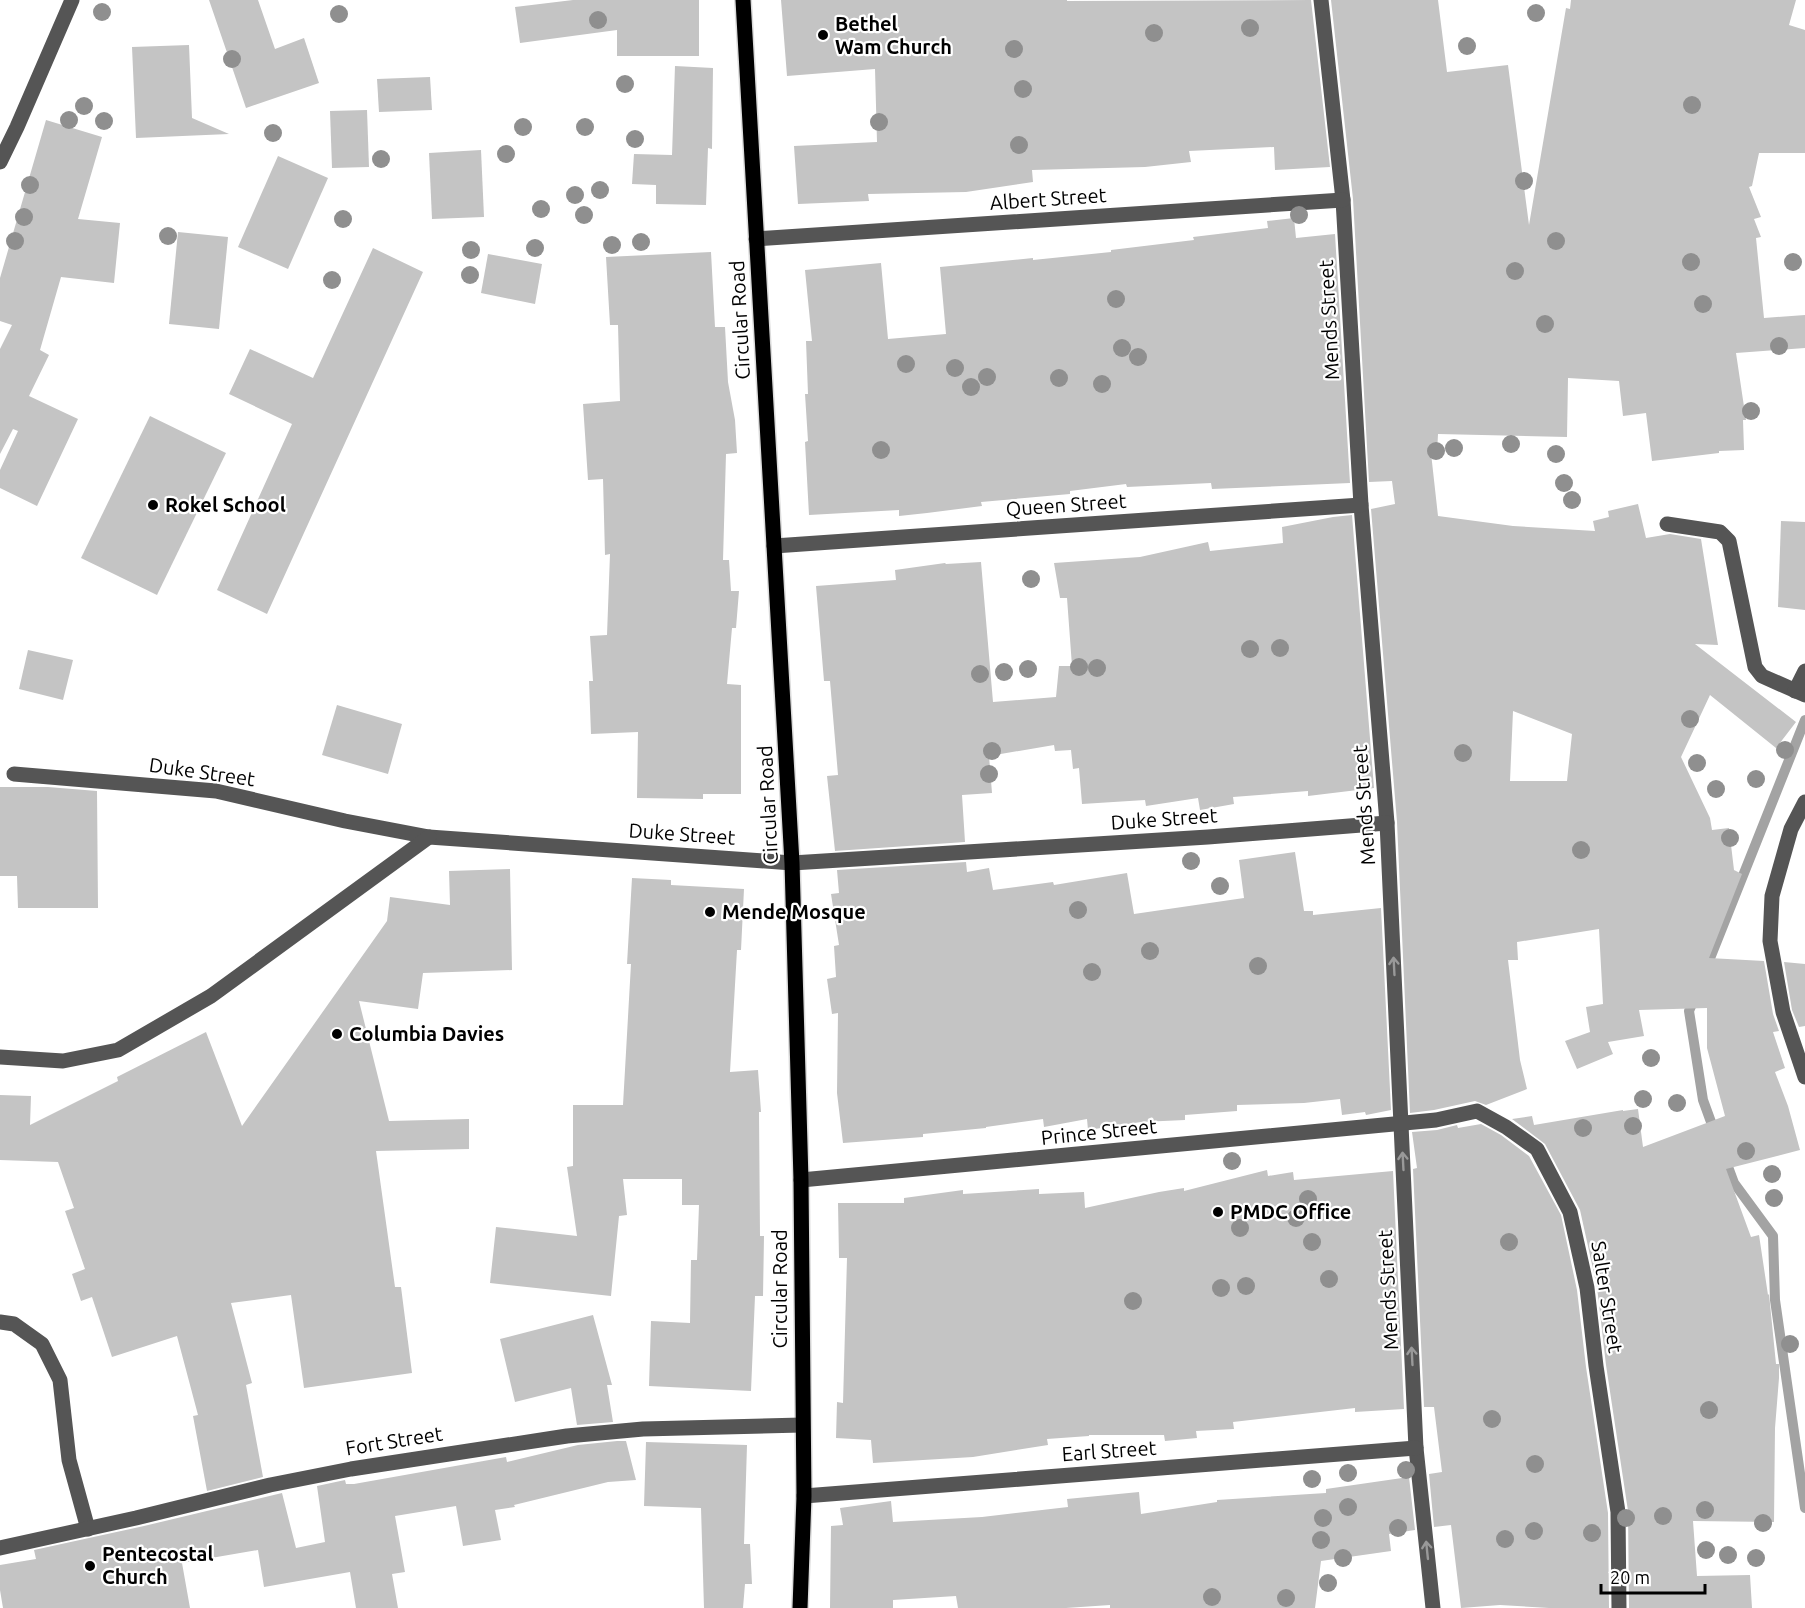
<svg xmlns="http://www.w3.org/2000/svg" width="1805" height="1608" font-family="Ubuntu,sans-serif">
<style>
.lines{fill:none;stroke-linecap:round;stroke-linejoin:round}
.stream{stroke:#a3a3a3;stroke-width:10}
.building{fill:#c4c4c4;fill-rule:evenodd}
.major-casing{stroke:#dbdbdb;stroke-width:18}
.minor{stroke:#555;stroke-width:15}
.major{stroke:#000;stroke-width:15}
.tree{fill:#8f8f8f}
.oneway{stroke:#999}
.poi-dot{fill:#000;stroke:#fff;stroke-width:2}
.labels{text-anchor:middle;stroke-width:4.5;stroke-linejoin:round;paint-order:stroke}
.poi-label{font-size:20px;font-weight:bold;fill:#000;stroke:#fff;text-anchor:start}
.street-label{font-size:20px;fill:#000;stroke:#fff}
</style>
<rect width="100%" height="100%" fill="#fff"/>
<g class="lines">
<g class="stream">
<polyline points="1705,971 1805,720"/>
<polyline points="1695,997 1689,1011 1703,1100 1715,1133"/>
<polyline points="1724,1156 1734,1183 1773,1236 1775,1300 1805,1508"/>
</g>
</g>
<g class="building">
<polygon points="209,0 258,0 275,49 304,38 319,83 246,108"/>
<polygon points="573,0 699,0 699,56 617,56 617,30 520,43 515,7"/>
<polygon points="781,0 1067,0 1067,1 1311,0 1330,167 1275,170 1274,147 1189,151 1191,162 1145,167 1032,170 1033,182 966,192 868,194 869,201 798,204 794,146 877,142 875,69 787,76"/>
<path d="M1331,0H1438L1447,72L1508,65L1529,225L1566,8L1570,9L1571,0H1796L1789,25L1805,30V153H1759L1752,186L1749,187L1761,217L1754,219L1761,237L1756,238L1764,318L1805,315V348L1736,353L1746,420H1743L1744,450L1719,451V453L1652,461L1646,413L1623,416L1619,381L1568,378L1567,437L1438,434L1437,454L1431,453L1438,516L1513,526L1595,531L1593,521L1609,517L1608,511L1638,504L1646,538L1670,534L1701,539L1718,645L1695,644L1796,722L1776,748L1710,695L1681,757L1710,818L1712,830L1729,828L1734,870L1742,874L1709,958L1764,961L1773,1014L1779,1031L1773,1032L1785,1068L1775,1072L1788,1106L1800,1150L1726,1169L1751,1237L1759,1235L1768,1295L1769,1294L1776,1364H1779V1378L1775,1428L1774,1522L1693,1521L1697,1576L1750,1575L1752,1608H1629L1628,1511L1606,1365L1597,1287L1580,1210L1545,1144L1512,1119L1532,1116L1534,1125L1623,1110V1111L1638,1109L1643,1147L1725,1116L1707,1048V1008L1639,1010L1644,1036L1608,1042L1613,1054L1577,1069L1565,1041L1590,1032L1586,1007L1603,1004L1599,929L1517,942L1518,960H1508L1520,1060L1527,1089L1486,1105L1475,1101L1434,1110L1410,1113L1397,822L1371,509L1395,504L1392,481L1369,482L1353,199ZM1513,711L1572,734L1567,781H1510Z"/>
<polygon points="189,45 192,118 229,134 136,138 132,47"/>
<polygon points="675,66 713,68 712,149 708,148 706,205 656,204 656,185 632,184 634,154 672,155"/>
<polygon points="430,77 432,110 379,112 377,79"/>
<polygon points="367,110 369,167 332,168 330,111"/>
<polygon points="46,120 102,137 78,219 120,223 114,283 61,277 40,350 49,355 29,396 78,419 37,506 0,488 0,470 18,431 13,429 0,454 0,349 12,325 0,321 0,278"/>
<polygon points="481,150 484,217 432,219 429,153"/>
<polygon points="278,156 328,178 288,269 238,247"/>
<polygon points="1294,218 1296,238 1335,234 1350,483 1212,489 1211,483 1127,487 1126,484 1070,491 1070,494 981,502 982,506 927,513 899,516 899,510 809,515 805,442 808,441 805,394 808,394 806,341 812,341 805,270 881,263 888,339 946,334 940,267 1033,258 1033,260 1111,252 1111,250 1194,240 1193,237 1268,228 1267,221"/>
<polygon points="178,232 228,237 219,329 169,324"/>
<polygon points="373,248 423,272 267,614 217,590 292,424 229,394 250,349 313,378"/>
<polygon points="711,252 715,327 725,327 728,382 735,420 737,453 726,454 723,560 729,560 731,591 739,591 736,628 732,628 727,684 741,685 741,794 703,794 703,799 637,798 638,732 591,734 589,681 593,681 590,636 607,635 610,554 605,555 603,479 588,480 583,404 620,401 618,325 610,325 606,257"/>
<polygon points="488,254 542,264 535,304 481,293"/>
<polygon points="150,416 226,453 157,595 81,558"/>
<polygon points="1352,515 1374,788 1308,796 1308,791 1233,797 1234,804 1200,810 1198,798 1146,806 1145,800 1082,804 1079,768 1073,769 1071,750 1055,751 1054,745 989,756 992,793 962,795 965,842 835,851 827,776 838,775 830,681 824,681 816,586 896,580 895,570 945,563 946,564 981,562 993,702 1056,697 1059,666 1072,666 1067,598 1060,598 1054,563 1140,557 1208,542 1210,551 1283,543 1282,527 1333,517"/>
<polygon points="1781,521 1805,522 1805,610 1778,607"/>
<polygon points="28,650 73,660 63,700 19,689"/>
<polygon points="337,705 402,724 388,774 322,755"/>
<polygon points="0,787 48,787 97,791 98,908 18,908 17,876 0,876"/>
<polygon points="1295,852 1304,911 1313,911 1313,915 1381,908 1391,1110 1366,1115 1365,1112 1342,1115 1340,1099 1304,1103 1237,1105 1237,1111 1185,1115 1185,1120 1141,1122 1088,1130 1087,1119 1044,1127 1043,1119 986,1127 986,1128 923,1134 923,1137 843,1143 837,1093 838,1013 832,1014 827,979 836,977 834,946 839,945 831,894 839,893 837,870 966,862 967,872 989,868 993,890 1053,882 1054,885 1127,873 1134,914 1244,898 1239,860"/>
<polygon points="510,869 512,970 423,973 418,1009 359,1001 389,1121 469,1119 469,1149 376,1151 395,1287 401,1287 412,1373 304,1388 291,1295 231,1303 252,1383 246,1385 263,1477 207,1491 193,1416 198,1415 177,1336 112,1357 92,1297 81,1301 72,1274 85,1269 65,1211 74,1208 58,1162 0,1160 0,1095 31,1096 30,1125 118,1081 117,1077 206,1032 242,1126 387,921 390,897 450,905 449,871"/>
<polygon points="632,878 671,880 671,885 744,889 741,950 737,950 730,1072 758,1070 761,1112 759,1112 760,1236 764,1236 763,1296 755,1296 751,1391 649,1386 651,1321 690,1323 691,1260 697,1260 699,1205 682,1205 682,1179 623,1179 627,1215 619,1216 611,1296 490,1283 496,1227 577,1236 567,1167 573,1166 573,1105 623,1105 631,964 627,964"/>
<polygon points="1784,962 1805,964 1805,1026 1799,1027 1792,1010"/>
<polygon points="1481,1124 1501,1135 1529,1156 1561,1215 1577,1290 1586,1367 1608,1513 1609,1608 1549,1608 1500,1605 1461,1608 1451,1525 1434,1527 1429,1474 1442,1472 1434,1407 1424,1407 1413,1169 1417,1168 1412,1132 1437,1130 1457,1125 1458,1128"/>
<polygon points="1267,1170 1268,1176 1293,1172 1294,1180 1393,1171 1404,1409 1355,1412 1355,1408 1233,1422 1234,1429 1196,1431 1197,1438 1165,1441 1164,1435 1089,1435 1089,1436 1047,1439 1048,1445 973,1457 873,1463 871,1440 836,1438 837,1402 843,1403 847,1258 839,1258 838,1203 904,1203 904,1198 963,1190 963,1194 1039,1189 1039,1194 1084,1192 1085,1208 1159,1192 1184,1188 1184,1191"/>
<polygon points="593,1315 612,1385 607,1385 613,1422 577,1425 571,1388 515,1402 500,1339"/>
<polygon points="617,1441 626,1441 636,1480 608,1482 514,1505 515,1507 495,1510 501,1540 463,1546 456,1506 395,1516 405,1572 392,1574 398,1608 356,1608 350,1572 264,1587 258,1550 182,1563 190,1608 3,1608 0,1590 0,1565 36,1559 34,1550 144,1526 282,1493 296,1548 325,1542 317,1486 345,1480 346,1484 354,1484 506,1457 507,1462 578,1445"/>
<polygon points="646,1442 747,1445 744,1544 750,1544 752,1584 745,1584 743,1608 704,1608 701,1508 644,1506"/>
<polygon points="1409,1477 1415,1530 1389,1534 1391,1551 1321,1561 1315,1608 1110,1608 1110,1605 1066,1608 958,1608 956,1596 893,1600 893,1608 830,1608 831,1526 843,1525 840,1508 891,1501 893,1522 982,1517 1068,1507 1067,1499 1139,1492 1141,1514 1217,1502 1217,1500 1326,1493 1326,1489"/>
</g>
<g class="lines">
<g class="major-casing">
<polyline id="major" points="743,0 792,863 801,1180 804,1496 800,1608"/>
</g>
<g class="minor">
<polyline points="1321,0 1343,200 1361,505 1387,823 1416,1448 1433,1608"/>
<polyline points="0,162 17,127 72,0"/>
<polyline points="756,239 1343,200"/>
<polyline points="1667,524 1720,532 1729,541 1755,667 1762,676 1805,695"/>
<polyline points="774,546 1361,505"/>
<polyline points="1795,691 1805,671"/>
<polyline points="14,774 216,791 345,821 429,837 792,863 1208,837 1387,823"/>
<polyline points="1805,802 1791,829 1772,896 1770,941 1783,1012 1805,1077"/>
<polyline points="0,1057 63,1061 118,1050 211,996 429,837"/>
<polyline points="801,1180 1436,1120 1477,1111 1506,1127 1537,1149 1570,1212 1587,1288 1596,1366 1618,1512 1619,1608"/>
<polyline points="0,1322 14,1324 42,1344 60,1380 69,1460 88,1529"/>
<polyline points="804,1496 1416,1448"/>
<polyline points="0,1548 136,1518 270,1485 351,1469 567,1436 643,1429 802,1425"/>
</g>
<use href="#major" class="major"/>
</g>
<g class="tree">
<circle cx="102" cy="12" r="9"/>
<circle cx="1536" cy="13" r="9"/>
<circle cx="339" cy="14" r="9"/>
<circle cx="598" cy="20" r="9"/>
<circle cx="1250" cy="28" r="9"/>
<circle cx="1154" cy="33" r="9"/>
<circle cx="1467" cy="46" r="9"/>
<circle cx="1014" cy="49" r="9"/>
<circle cx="232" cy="59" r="9"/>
<circle cx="625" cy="84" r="9"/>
<circle cx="1023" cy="89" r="9"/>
<circle cx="1692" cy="105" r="9"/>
<circle cx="84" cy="106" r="9"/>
<circle cx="69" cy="120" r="9"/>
<circle cx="104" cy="121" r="9"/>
<circle cx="879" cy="122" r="9"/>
<circle cx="523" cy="127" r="9"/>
<circle cx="585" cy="127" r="9"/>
<circle cx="273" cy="133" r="9"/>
<circle cx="635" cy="139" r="9"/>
<circle cx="1019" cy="145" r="9"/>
<circle cx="506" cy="154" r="9"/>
<circle cx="381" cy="159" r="9"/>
<circle cx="1524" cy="181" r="9"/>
<circle cx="30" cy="185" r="9"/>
<circle cx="600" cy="190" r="9"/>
<circle cx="575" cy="195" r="9"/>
<circle cx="541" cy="209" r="9"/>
<circle cx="584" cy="215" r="9"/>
<circle cx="1299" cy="215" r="9"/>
<circle cx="24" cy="217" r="9"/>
<circle cx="343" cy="219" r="9"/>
<circle cx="168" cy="236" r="9"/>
<circle cx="15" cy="241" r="9"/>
<circle cx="1556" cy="241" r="9"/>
<circle cx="641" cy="242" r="9"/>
<circle cx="612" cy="245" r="9"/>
<circle cx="535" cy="248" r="9"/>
<circle cx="471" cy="250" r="9"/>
<circle cx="1691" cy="262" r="9"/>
<circle cx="1793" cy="262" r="9"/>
<circle cx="1515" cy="271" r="9"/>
<circle cx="470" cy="275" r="9"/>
<circle cx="332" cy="280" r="9"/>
<circle cx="1116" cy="299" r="9"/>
<circle cx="1703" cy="304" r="9"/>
<circle cx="1545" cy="324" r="9"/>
<circle cx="1779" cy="346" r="9"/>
<circle cx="1122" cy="348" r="9"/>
<circle cx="1138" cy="357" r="9"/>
<circle cx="906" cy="364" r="9"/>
<circle cx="955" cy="368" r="9"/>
<circle cx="987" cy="377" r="9"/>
<circle cx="1059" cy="378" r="9"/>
<circle cx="1102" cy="384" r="9"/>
<circle cx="971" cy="387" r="9"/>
<circle cx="1751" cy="411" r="9"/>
<circle cx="1511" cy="444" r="9"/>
<circle cx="1454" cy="448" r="9"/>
<circle cx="881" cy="450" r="9"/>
<circle cx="1436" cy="451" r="9"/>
<circle cx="1556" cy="454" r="9"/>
<circle cx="1564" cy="483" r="9"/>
<circle cx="1572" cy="500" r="9"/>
<circle cx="1031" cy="579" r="9"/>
<circle cx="1280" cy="648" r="9"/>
<circle cx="1250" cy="649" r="9"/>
<circle cx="1079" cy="667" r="9"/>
<circle cx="1097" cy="668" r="9"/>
<circle cx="1028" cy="669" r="9"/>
<circle cx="1004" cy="672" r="9"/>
<circle cx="980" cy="674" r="9"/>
<circle cx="1690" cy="719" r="9"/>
<circle cx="1785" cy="750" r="9"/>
<circle cx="992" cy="751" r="9"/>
<circle cx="1463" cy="753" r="9"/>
<circle cx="1697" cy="763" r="9"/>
<circle cx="989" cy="774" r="9"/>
<circle cx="1756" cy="779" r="9"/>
<circle cx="1716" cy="789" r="9"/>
<circle cx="1730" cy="838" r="9"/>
<circle cx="1581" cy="850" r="9"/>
<circle cx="1191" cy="861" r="9"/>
<circle cx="1220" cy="886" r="9"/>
<circle cx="1078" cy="910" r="9"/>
<circle cx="1150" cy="951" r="9"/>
<circle cx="1258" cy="966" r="9"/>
<circle cx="1092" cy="972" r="9"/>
<circle cx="1651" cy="1058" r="9"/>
<circle cx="1643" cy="1099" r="9"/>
<circle cx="1677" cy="1103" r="9"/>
<circle cx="1633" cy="1126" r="9"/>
<circle cx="1583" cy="1128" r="9"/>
<circle cx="1746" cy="1151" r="9"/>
<circle cx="1232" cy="1161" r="9"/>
<circle cx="1772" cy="1174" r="9"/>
<circle cx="1774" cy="1198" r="9"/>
<circle cx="1308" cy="1199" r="9"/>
<circle cx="1296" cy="1218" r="9"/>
<circle cx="1240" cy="1228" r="9"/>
<circle cx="1312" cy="1242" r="9"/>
<circle cx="1509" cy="1242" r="9"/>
<circle cx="1329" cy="1279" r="9"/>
<circle cx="1246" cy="1286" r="9"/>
<circle cx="1221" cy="1288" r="9"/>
<circle cx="1133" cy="1301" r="9"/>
<circle cx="1790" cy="1344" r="9"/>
<circle cx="1709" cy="1410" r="9"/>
<circle cx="1492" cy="1419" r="9"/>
<circle cx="1535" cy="1464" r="9"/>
<circle cx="1406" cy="1470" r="9"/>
<circle cx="1348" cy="1473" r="9"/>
<circle cx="1312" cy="1479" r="9"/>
<circle cx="1348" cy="1507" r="9"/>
<circle cx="1705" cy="1510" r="9"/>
<circle cx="1663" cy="1516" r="9"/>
<circle cx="1323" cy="1518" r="9"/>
<circle cx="1626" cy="1518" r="9"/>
<circle cx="1763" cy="1523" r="9"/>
<circle cx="1398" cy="1528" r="9"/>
<circle cx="1534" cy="1531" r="9"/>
<circle cx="1592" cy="1533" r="9"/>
<circle cx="1505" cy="1539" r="9"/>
<circle cx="1321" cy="1540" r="9"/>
<circle cx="1706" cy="1550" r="9"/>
<circle cx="1728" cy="1555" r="9"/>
<circle cx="1343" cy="1558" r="9"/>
<circle cx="1756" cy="1558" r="9"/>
<circle cx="1328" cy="1583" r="9"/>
<circle cx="1212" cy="1597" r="9"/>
<circle cx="1286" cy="1598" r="9"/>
</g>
<defs><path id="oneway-shaft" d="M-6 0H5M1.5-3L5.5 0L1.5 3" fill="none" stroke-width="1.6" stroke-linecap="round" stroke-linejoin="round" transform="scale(1.5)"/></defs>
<g class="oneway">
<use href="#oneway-shaft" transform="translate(1394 966) rotate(-93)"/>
<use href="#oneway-shaft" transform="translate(1403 1161) rotate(-93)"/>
<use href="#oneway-shaft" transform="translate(1412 1356) rotate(-93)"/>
<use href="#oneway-shaft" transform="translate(1427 1550) rotate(-96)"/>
</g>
<g class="poi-dot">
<circle cx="823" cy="35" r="6"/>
<circle cx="153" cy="505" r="6"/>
<circle cx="710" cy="912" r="6"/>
<circle cx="337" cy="1034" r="6"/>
<circle cx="1218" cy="1212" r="6"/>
<circle cx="90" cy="1566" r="6"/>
</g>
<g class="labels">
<g class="poi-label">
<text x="835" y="31">Bethel<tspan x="835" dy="23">Wam Church</tspan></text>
<text x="165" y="512">Rokel School</text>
<text x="722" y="919">Mende Mosque</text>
<text x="349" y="1041">Columbia Davies</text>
<text x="1230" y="1219">PMDC Office</text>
<text x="102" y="1561">Pentecostal<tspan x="102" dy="23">Church</tspan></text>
</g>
<g class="street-label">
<text transform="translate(1048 199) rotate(-4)" y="7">Albert Street</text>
<text transform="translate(740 320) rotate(-93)" y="7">Circular Road</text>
<text transform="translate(1329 320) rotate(-93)" y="7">Mends Street</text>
<text transform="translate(1066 505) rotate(-4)" y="7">Queen Street</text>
<text transform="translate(202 772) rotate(8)" y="7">Duke Street</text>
<text transform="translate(768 805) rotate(-93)" y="7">Circular Road</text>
<text transform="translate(1364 805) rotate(-94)" y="7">Mends Street</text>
<text transform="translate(1164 819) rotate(-4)" y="7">Duke Street</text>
<text transform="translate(682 834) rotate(4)" y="7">Duke Street</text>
<text transform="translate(1099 1132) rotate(-6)" y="7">Prince Street</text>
<text transform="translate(780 1289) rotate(-90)" y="7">Circular Road</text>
<text transform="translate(1388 1290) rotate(-93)" y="7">Mends Street</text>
<text transform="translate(1607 1297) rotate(81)" y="7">Salter Street</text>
<text transform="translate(394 1441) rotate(-9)" y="7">Fort Street</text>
<text transform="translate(1109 1451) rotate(-4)" y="7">Earl Street</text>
</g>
</g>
<path d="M1601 1584v9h104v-9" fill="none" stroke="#000000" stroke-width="3"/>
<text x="1610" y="1584" font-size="18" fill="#000000" stroke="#ffffff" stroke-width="4.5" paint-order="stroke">20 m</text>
</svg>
